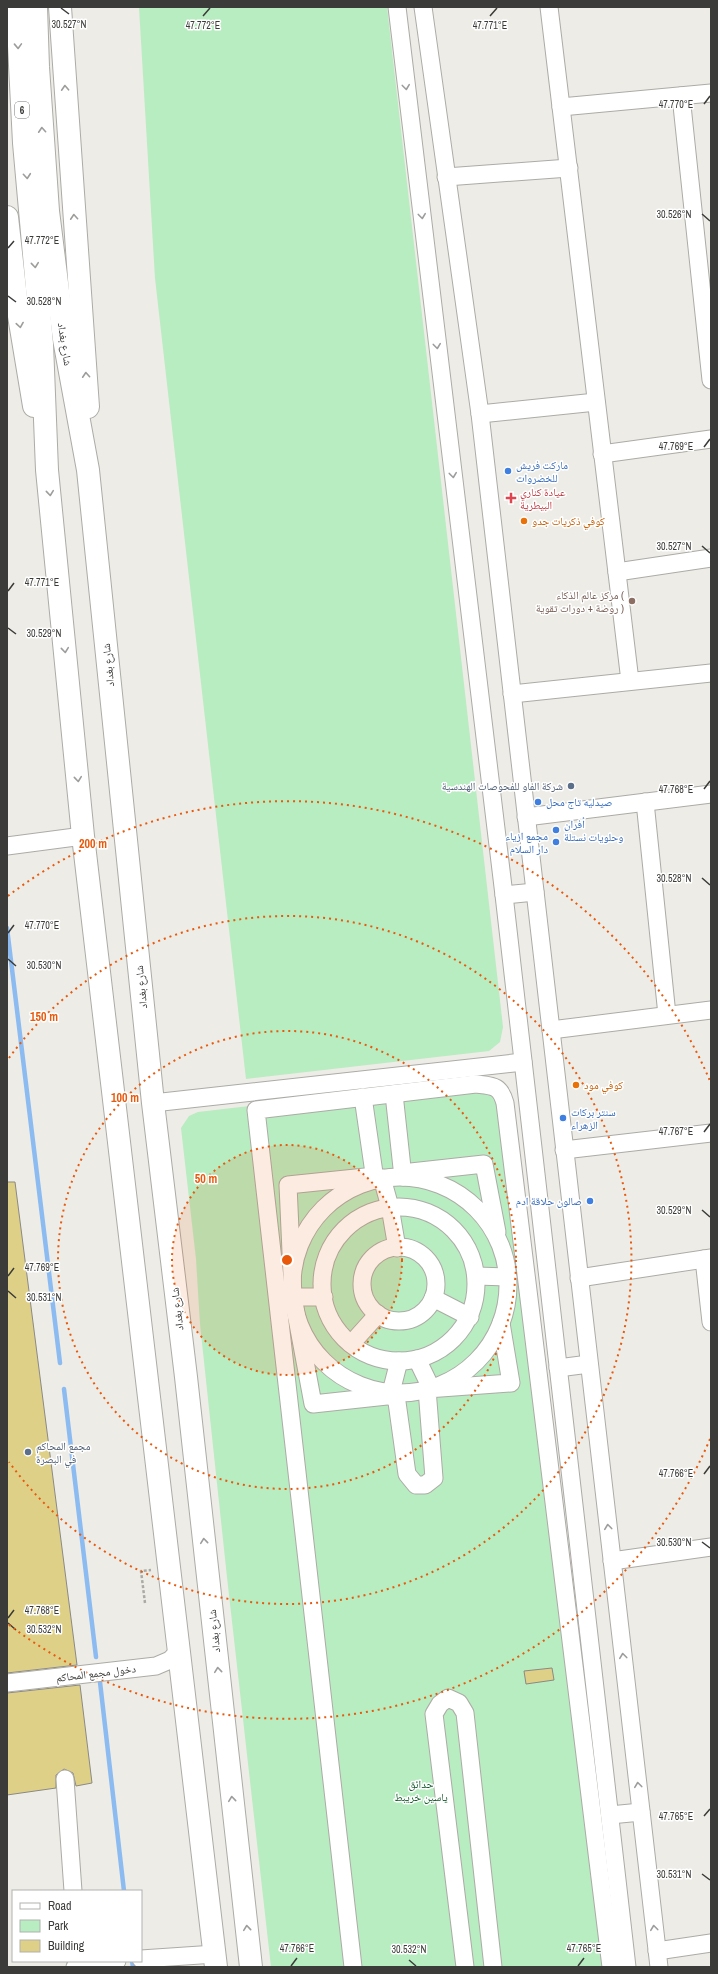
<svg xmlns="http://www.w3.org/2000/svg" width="718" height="1974" font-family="'Archivo Narrow','Noto Naskh Arabic',sans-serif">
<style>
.green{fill:#b8ecc1}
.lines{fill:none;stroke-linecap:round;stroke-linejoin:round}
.stream{stroke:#8cbbf2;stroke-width:4.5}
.building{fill:#dfd087;stroke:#8a8985}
.minor-casing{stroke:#acaba6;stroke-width:19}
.highway-casing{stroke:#acaba6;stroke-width:24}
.path{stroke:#ababa6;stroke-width:2.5;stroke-dasharray:3 2;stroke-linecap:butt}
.minor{stroke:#fff;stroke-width:17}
.highway{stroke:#fff;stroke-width:22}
.oneway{stroke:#9d9d9c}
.ticks{fill:none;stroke:#3b3b39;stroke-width:1.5}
.ring{fill:none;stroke:#e8590c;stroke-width:2;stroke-dasharray:2 4}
.shop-dot{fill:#3f7fe0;stroke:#fff;stroke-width:1.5}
.health-dot{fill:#e0444e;stroke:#fff;stroke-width:1.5}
.food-dot{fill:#e8710a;stroke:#fff;stroke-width:1.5}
.education-dot{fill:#8d6e63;stroke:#fff;stroke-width:1.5}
.service-dot{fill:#5c6f8a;stroke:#fff;stroke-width:1.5}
.labels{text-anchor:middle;stroke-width:3;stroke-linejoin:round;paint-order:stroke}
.shield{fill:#fff;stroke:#767674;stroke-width:1}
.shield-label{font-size:10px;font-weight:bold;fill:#3b3b39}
.street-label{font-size:11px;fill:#3b3b39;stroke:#fff}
.shop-label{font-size:11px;fill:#366cbe;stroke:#fff;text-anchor:start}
.health-label{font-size:11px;fill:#be3a42;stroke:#fff;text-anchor:start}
.food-label{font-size:11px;fill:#c56008;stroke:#fff;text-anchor:start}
.education-label{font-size:11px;fill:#785e54;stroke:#fff;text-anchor:end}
.service-label{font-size:11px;fill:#4e5e75;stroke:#fff;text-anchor:end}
.park-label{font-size:11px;fill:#13572a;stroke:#fff}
.ticks-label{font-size:10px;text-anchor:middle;fill:#3b3b39;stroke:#fff;stroke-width:3;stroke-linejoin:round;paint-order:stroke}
.centre{fill:#e8590c;stroke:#fff;stroke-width:2}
.ring-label{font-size:12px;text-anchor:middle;font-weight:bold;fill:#e8590c;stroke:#fff;stroke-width:3;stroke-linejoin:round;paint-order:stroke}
</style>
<rect width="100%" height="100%" fill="#edece6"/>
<g class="green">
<polygon points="139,7 387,7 503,1027 500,1042 489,1051 246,1079 155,278"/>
<polygon points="492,1078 501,1081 509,1091 613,1967 271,1967 227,1577 200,1324 196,1259 181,1128 189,1116 198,1112"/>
</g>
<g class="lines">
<g class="stream">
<polyline points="7,928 60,1363"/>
<polyline points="64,1389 96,1657"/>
<polyline points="100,1682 124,1891"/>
<polyline points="132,1961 133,1967"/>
</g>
</g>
<g class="building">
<polygon points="7,1182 15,1182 77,1665 7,1673"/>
<polygon points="552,1668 554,1680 526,1684 524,1671"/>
<polygon points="80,1685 92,1783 76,1786 73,1773 64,1769 56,1775 56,1788 7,1795 7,1693"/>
</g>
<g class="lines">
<g class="minor-casing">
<g id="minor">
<polyline points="397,7 504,895 627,1967"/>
<polyline points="423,7 480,414 659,1967"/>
<polyline points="549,7 630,681"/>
<polyline points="681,96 711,380"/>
<polyline points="561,107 711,93"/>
<polyline points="446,177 569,168"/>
<polyline points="480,414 596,402"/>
<polyline points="602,454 711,439"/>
<polyline points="617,572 711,558"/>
<polyline points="512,694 711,673"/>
<polyline points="645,802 667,1015"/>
<polyline points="526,817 711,794"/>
<polyline points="7,846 83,836"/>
<polyline points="504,895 535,892"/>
<polyline points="551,1030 711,1010"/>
<polyline points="394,1094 403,1177"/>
<polyline points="363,1097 375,1180"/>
<polyline points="153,1103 523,1062"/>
<polyline points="564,1150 711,1133"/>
<polyline points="411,1172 484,1164 497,1232"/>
<polyline points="375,1176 288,1185 293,1297 313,1404 396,1395 407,1474 416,1485 425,1485 434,1478 427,1389 511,1383 501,1323"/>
<circle cx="400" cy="1285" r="108"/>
<polyline points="382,1178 390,1207 397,1248"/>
<circle cx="399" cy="1284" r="77"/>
<circle cx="399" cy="1284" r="37"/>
<polyline points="704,1259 711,1322"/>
<polyline points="476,1276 508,1277"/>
<polyline points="579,1278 711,1258"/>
<polyline points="293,1297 324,1297"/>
<polyline points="433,1298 470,1317"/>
<polyline points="351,1344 378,1314"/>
<polyline points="417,1359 431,1388"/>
<polyline points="558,1368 589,1364"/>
<polyline points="390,1396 399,1361"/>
<polyline points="612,1561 711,1547"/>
<polyline points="7,1683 156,1666 170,1660 180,1650"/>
<polyline points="65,1779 73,1891"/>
<polyline points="610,1815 641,1812"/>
<polyline points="657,1951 711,1943"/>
<polyline points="141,1959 215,1954"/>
<polyline points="75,1967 78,1965 117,1961"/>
<path d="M353,1967L256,1110L476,1084C493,1086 500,1085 505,1103L611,1967"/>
<polyline points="465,1967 434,1714 440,1704 448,1698 459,1703 465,1713 493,1967"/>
</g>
</g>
<g class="highway-casing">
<g id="highway">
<polyline points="17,7 24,143 42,344 47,470 83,836 216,1967"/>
<polyline points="36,7 38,67 48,211 64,339 88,470 153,1103 186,1377 251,1967"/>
<polyline points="60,7 88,407"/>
<polyline points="7,217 16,298 34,406"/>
</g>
</g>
<polyline class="path" points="145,1603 141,1571 151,1570"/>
<use href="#minor" class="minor"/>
<use href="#highway" class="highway"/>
</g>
<defs><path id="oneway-chevron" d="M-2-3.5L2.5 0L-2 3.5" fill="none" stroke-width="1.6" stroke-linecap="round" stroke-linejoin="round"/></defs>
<g class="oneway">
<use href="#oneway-chevron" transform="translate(18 46) rotate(88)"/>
<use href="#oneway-chevron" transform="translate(406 87) rotate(83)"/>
<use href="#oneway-chevron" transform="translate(65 88) rotate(-93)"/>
<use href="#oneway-chevron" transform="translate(42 130) rotate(-94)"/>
<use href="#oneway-chevron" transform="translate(27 176) rotate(85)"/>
<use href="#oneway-chevron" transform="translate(422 216) rotate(83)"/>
<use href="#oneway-chevron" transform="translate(74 217) rotate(-94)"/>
<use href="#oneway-chevron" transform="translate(35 265) rotate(84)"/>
<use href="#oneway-chevron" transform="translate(20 325) rotate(81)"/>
<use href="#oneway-chevron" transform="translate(437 346) rotate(83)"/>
<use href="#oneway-chevron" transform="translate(86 375) rotate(-94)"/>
<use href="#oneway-chevron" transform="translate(453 475) rotate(83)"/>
<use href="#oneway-chevron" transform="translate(50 493) rotate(84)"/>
<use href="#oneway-chevron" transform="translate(65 650) rotate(84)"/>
<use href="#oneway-chevron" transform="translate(78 779) rotate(84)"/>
<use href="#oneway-chevron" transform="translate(608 1527) rotate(-97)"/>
<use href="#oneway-chevron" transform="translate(204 1541) rotate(-96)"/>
<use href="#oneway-chevron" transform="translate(623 1656) rotate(-97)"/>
<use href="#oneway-chevron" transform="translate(218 1670) rotate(-96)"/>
<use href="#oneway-chevron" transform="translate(638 1785) rotate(-97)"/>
<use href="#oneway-chevron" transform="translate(232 1799) rotate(-96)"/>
<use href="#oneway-chevron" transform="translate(247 1928) rotate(-96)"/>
<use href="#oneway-chevron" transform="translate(654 1928) rotate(-97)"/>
</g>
<path class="ticks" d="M61,8L69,14M203,16L210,8M490,16L497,8M704,104L710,96M702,214L710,221M8,248L14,241M8,296L16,302M704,447L710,439M702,546L710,553M8,591L14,583M8,628L16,634M704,789L710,781M702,878L710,885M8,933L14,925M8,959L16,966M704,1132L710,1124M702,1210L710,1217M8,1276L14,1268M8,1291L16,1298M704,1474L710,1466M702,1542L710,1548M8,1618L14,1610M8,1623L16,1630M704,1816L710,1809M702,1874L710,1880M409,1960L416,1966M291,1966L297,1958M578,1966L584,1958"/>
<circle cx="287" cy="1260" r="115" fill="#e8590c" fill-opacity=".12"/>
<g class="ring">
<circle cx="287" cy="1260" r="115"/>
<circle cx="287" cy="1260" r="229"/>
<path d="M9 1058A344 344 0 1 1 9 1462"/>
<path d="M710 1439A459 459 0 0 1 8 1624M8 896A459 459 0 0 1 710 1081"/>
</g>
<g class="shop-dot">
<circle cx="508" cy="471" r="4"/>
<circle cx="538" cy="802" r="4"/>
<circle cx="556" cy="830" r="4"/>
<circle cx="556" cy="842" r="4"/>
<circle cx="563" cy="1118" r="4"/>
<circle cx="590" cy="1201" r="4"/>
</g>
<path class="health-dot" d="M509 492h4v4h4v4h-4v4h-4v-4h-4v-4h4z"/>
<g class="food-dot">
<circle cx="524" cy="521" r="4"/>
<circle cx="576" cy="1085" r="4"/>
</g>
<circle class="education-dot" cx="632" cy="601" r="4"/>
<g class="service-dot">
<circle cx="571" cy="786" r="4"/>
<circle cx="28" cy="1452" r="4"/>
</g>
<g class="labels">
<rect class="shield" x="15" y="102" width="14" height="16" rx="3"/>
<g class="shield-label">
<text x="22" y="114">6</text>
</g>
<g class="street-label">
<text transform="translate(65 344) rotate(81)" y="4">شارع بغداد</text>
<text transform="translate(108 665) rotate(-96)" y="4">شارع بغداد</text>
<text transform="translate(141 987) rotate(-96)" y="4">شارع بغداد</text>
<text transform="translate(177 1309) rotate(-97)" y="4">شارع بغداد</text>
<text transform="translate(214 1631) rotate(-96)" y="4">شارع بغداد</text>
<text transform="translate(96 1673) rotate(-7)" y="4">دخول مجمع المحاكم</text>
</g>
<g class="shop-label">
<text x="516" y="469">ماركت فريش<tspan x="516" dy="13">للخضروات</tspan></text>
<text x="546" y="806">صيدليه تاج محل</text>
<text x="564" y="828">أفران<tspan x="564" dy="13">وحلويات نستلة</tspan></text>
<text x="548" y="840" text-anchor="end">مجمع ازياء<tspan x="548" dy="13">دار السلام</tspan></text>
<text x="571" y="1116">سنتر بركات<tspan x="571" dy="13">الزهراء</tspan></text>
<text x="582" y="1205" text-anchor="end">صالون حلاقة ادم</text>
</g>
<g class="health-label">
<text x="520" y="496">عيادة كناري<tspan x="520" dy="13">البيطرية</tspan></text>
</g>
<g class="food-label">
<text x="532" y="525">كوفي ذكريات جدو</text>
<text x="584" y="1089">كوفي مود</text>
</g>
<g class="education-label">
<text x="624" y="599">مركز عالم الذكاء (<tspan x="624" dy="13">روضة + دورات تقوية )</tspan></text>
</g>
<g class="service-label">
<text x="563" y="790">شركة الفاو للفحوصات الهندسية</text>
<text x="36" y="1450" text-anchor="start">مجمع المحاكم<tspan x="36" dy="13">في البصرة</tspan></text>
</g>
<g class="park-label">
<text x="421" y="1788">حدائق<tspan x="421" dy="13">ياسين خريبط</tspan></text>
</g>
</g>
<g class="ticks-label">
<text x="69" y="28">30.527°N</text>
<text x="203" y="29">47.772°E</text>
<text x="490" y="29">47.771°E</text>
<text x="676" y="108">47.770°E</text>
<text x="674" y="218">30.526°N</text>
<text x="42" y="244">47.772°E</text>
<text x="44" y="305">30.528°N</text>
<text x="676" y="450">47.769°E</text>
<text x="674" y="550">30.527°N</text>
<text x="42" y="586">47.771°E</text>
<text x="44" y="637">30.529°N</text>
<text x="676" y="793">47.768°E</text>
<text x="674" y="882">30.528°N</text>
<text x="42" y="929">47.770°E</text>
<text x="44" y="969">30.530°N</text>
<text x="676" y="1135">47.767°E</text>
<text x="674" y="1214">30.529°N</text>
<text x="42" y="1271">47.769°E</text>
<text x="44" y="1301">30.531°N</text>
<text x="676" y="1477">47.766°E</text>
<text x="674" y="1546">30.530°N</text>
<text x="42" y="1614">47.768°E</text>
<text x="44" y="1633">30.532°N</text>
<text x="676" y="1820">47.765°E</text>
<text x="674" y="1878">30.531°N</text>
<text x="297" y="1952">47.766°E</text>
<text x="584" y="1952">47.765°E</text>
<text x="409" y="1953">30.532°N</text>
</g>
<circle cx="287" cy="1260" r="6" class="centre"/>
<g class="ring-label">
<text x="93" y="848">200 m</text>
<text x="44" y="1021">150 m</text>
<text x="125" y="1102">100 m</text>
<text x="206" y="1183">50 m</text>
</g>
<rect width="718" height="1974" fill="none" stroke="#3b3b39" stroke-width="16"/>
<rect x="12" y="1890" width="130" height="72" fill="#ffffff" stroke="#b1b1b0"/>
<rect x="20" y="1903" width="20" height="6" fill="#ffffff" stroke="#b1b1b0"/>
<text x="48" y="1910" font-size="12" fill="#3b3b39">Road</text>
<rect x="20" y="1920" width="20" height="12" fill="#b8ecc1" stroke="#b1b1b0"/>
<text x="48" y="1930" font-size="12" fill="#3b3b39">Park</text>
<rect x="20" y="1940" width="20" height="12" fill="#dfd087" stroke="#b1b1b0"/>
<text x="48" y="1950" font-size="12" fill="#3b3b39">Building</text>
</svg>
